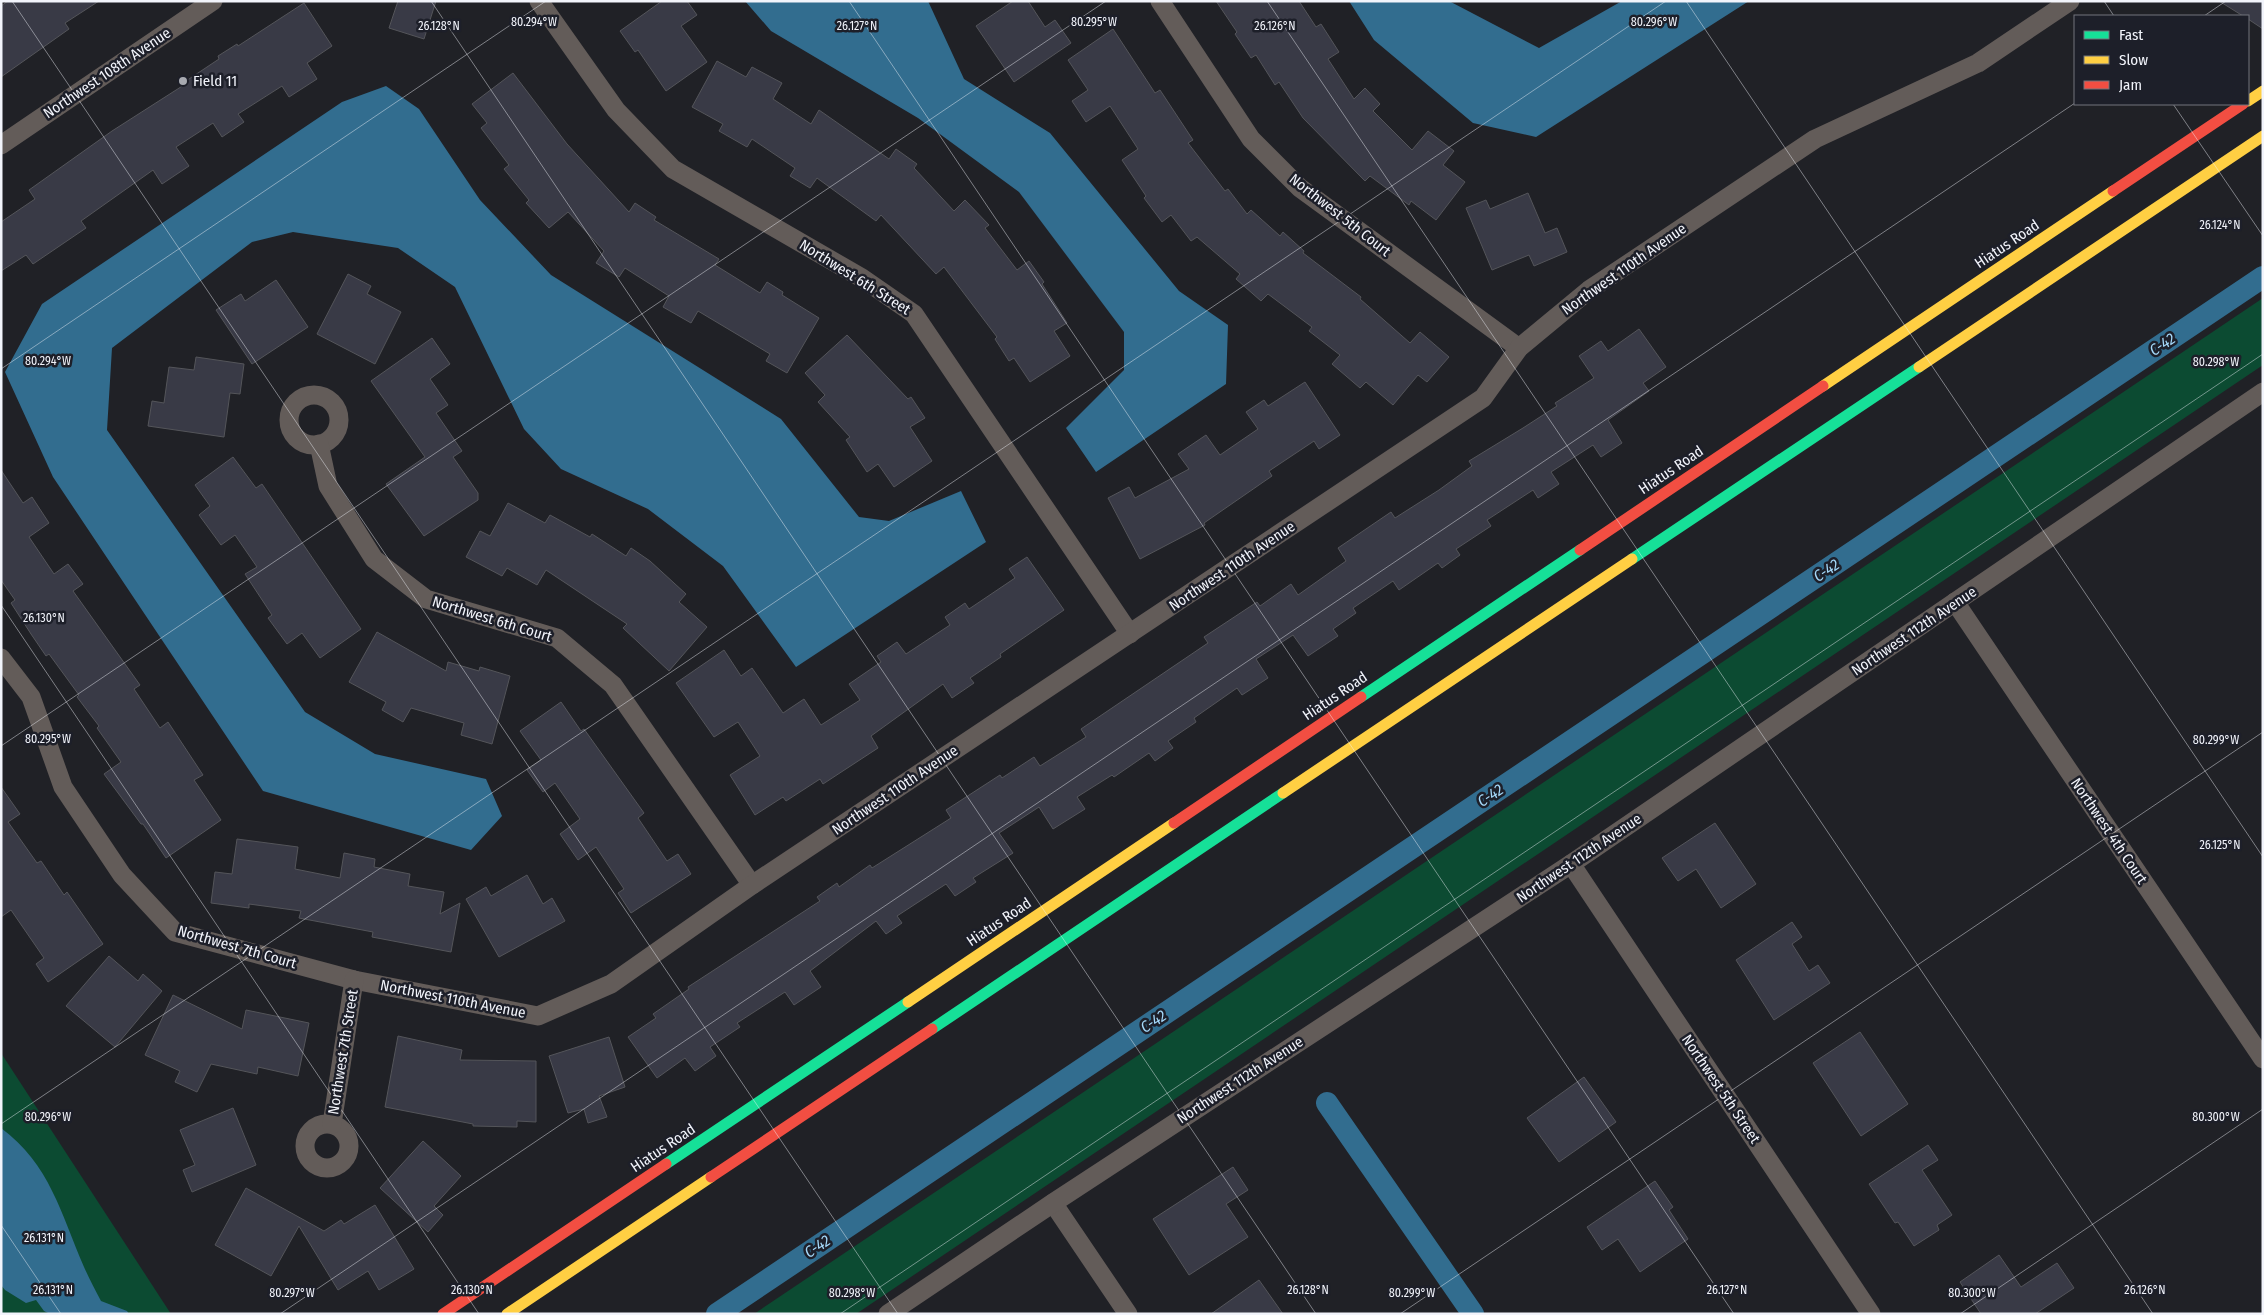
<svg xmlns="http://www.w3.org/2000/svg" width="2264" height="1315" font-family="'Fira Sans Condensed',sans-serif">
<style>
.green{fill:#0c4b32}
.water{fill:#326d8f}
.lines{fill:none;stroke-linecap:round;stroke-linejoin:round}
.canal{stroke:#326d8f;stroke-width:22}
.building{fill:#393a46;stroke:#54555a}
.street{stroke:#635c59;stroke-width:19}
.fast{stroke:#16e098;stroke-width:11}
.slow{stroke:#ffcf43;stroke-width:11}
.jam{stroke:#f24e42;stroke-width:11}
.ticks{fill:none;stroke:#f2f4fb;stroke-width:1;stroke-opacity:0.45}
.poi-dot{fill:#a8aab0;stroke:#1d1f29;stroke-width:2}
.labels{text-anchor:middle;stroke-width:5;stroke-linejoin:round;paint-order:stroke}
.street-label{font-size:15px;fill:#f2f4fb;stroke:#1d1f29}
.poi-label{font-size:15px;fill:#f2f4fb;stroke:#1d1f29;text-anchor:start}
.water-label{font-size:16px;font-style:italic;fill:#a5d9fa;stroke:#1d1f29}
.ticks-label{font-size:12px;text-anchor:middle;fill:#f2f4fb;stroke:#1d1f29;stroke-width:5;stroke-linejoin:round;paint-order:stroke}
</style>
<rect width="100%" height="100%" fill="#202126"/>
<g class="green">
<polygon points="2263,298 2263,365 856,1314 754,1314"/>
<polygon points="1,1053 171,1314 1,1314"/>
</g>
<g class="water">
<polygon points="745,1 928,1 964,79 1050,133 1179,291 1228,325 1226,384 1096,472 1066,428 1124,370 1124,332 1019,192 918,118 771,31"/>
<polygon points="1349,1 1449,1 1539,48 1622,1 1749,1 1536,137 1473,123 1374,40"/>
<polygon points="386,86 419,109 480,200 551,275 781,419 859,517 889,521 961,491 986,542 796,667 723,566 648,509 561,469 524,429 455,287 398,248 293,232 252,242 112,348 107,430 305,712 375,754 486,779 502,816 471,850 263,791 53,477 5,372 42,304 342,102"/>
<path d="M1,1128C50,1164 61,1214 84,1267C89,1278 95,1290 101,1301L127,1311L129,1314H50L44,1311L36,1300L26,1303L5,1290L1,1285Z"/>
</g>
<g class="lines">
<g class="canal">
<polyline points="1327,1103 1473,1314"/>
<polyline points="717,1314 2263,277"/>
</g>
</g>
<g class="building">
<polygon points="8,1 99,1 65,23 69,29 1,77 1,6"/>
<polygon points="398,1 436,1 424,39 389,28"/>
<polygon points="662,1 687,1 697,15 681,26 707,62 666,91 638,50 635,52 620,31"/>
<polygon points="1013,1 1028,1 1045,27 1055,20 1071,43 1014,82 976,26"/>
<polygon points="1216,1 1299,1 1316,27 1321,24 1339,52 1328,59 1354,99 1365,88 1380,104 1373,111 1412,150 1428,131 1454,151 1443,165 1465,182 1436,220 1411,201 1409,205 1370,176 1365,181 1303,118 1279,82 1275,85 1256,55 1251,58 1235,34 1237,32"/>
<polygon points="2219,1 2263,1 2263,29 2248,19 2248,16 2243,16"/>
<polygon points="304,3 332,46 307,63 317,79 289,97 282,86 238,114 244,122 222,137 213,123 176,147 189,166 162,184 153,170 81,221 86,228 33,264 26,255 1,271 1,222 35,199 29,190 112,131 187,83 186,81 219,59 218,56 237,44 238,46"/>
<polygon points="1113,29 1155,93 1160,90 1193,140 1188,143 1225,191 1228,189 1247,214 1251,210 1280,236 1283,232 1304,251 1303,253 1361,297 1360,299 1410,343 1420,332 1449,357 1427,382 1418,375 1393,405 1366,382 1360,388 1332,364 1340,355 1309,331 1312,327 1268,294 1261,301 1236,279 1240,274 1197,237 1191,241 1171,215 1162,222 1144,198 1146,196 1122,160 1138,149 1110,106 1086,122 1072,101 1088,90 1068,60"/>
<polygon points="717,61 746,77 752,67 782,83 773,99 811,124 819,110 889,159 896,149 917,164 914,168 954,211 965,200 989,225 985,228 1017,270 1029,261 1044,282 1042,284 1067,323 1054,331 1070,356 1030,382 1014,358 1009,361 995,339 997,337 944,267 936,274 881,215 876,221 817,178 810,188 790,176 795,168 752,139 747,147 719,131 723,124 692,107"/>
<polygon points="513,73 567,144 629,212 635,203 656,217 654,220 719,259 715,265 760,293 767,282 783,292 782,295 819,318 787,373 766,361 770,354 698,311 691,323 663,307 669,296 625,268 619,277 596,263 604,251 568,212 549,228 526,203 529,200 504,169 509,165 481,128 487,123 472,104"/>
<polygon points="1528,193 1545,233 1557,228 1567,252 1534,266 1529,255 1492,270 1466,208 1486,200 1490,209"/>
<polygon points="348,274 371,286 367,294 401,312 375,364 317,334"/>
<polygon points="276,280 308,327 252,364 216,310 241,294 245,301"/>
<polygon points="1639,329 1666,367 1643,383 1649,391 1608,420 1622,443 1601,457 1593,445 1551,472 1559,484 1538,498 1533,490 1487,520 1491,526 1456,549 1460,555 1442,568 1438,563 1399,590 1393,581 1353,608 1356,613 1333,629 1338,636 1308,656 1293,635 1256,659 1268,678 1242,695 1237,688 1194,718 1196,722 1168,741 1173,748 1155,761 1149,753 1114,777 1112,775 1077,797 1085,809 1053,829 1039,807 999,833 1013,853 973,878 976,882 955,896 946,884 897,916 902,923 886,934 876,921 810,971 821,987 794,1005 785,992 737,1023 740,1027 710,1047 716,1056 695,1071 685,1058 657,1078 628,1037 656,1018 653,1014 689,989 688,987 820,901 817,897 837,883 839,887 870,865 872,868 951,818 946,810 1000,775 1002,778 1034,757 1040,766 1086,737 1081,729 1208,643 1204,637 1257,602 1260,606 1291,584 1298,595 1346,561 1338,548 1391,512 1395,518 1439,490 1472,466 1469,461 1523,428 1557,406 1555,403 1594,378 1579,356 1601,341 1608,351"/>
<polygon points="847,335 908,399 911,397 925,418 910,427 932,461 894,487 878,464 867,472 846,440 850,437 818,402 825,395 805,373"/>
<polygon points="432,338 450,364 430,379 448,405 436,413 462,451 453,457 478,493 478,500 424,536 386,484 425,457 371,381"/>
<polygon points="196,357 244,364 240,394 230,393 224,437 148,426 152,401 164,403 169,367 194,370"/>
<polygon points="1305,382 1340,435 1319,449 1314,441 1269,471 1272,476 1204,523 1205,525 1140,559 1108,498 1129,487 1135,498 1189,469 1178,454 1206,435 1220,455 1258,429 1246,412 1264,400 1268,406"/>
<polygon points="233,457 256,488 262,484 361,629 320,658 302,633 287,644 268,618 272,615 245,574 257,567 235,535 221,545 199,515 210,506 195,485"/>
<polygon points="1,470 23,503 32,497 49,523 29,537 54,574 68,564 83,584 73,591 140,685 134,689 160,728 168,722 203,775 194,780 221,820 166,858 143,824 141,824 104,774 121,762 97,728 99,726 77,697 79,695 49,654 46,656 31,634 11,603 15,600 1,580"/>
<polygon points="508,503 545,523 550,515 590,537 592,534 626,556 631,548 650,561 686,594 679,602 707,627 669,671 623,628 627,624 546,570 537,585 507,568 502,576 466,557 480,531 490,536"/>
<polygon points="1027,557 1064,610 1000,654 1001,657 970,678 974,683 952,698 943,684 871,736 878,748 823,784 820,779 786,801 783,797 755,815 730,775 760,756 738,722 714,737 676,683 724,650 741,676 752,668 783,713 804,699 821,725 860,700 849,684 881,662 877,656 897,642 906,654 950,625 945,617 965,603 969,609 1015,578 1009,569"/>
<polygon points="377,632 446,671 448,662 479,671 480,667 510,676 492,744 461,735 464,723 411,708 403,722 382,710 386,702 349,682"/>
<polygon points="561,702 581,731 584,729 644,813 638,818 667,861 678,854 691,874 631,913 618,893 624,889 596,847 578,860 560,834 580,819 555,783 543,792 527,770 541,760 520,731"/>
<polygon points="1,787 20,814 8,822 37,863 41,861 64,895 67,892 103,944 48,982 36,964 44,958 11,910 1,917"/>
<polygon points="1715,823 1756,884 1721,908 1696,869 1678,881 1662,858"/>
<polygon points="237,839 298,847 295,869 340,878 344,853 375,859 374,867 410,874 408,886 444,892 440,914 460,903 451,952 372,937 373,932 299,918 301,911 249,904 249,908 211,903 215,872 232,874"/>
<polygon points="527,875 543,904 552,898 565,921 499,957 466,899 486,887 491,896"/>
<polygon points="1792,922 1802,937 1792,944 1809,971 1818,965 1830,983 1774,1020 1736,960"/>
<polygon points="109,956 138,981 143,974 162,991 115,1047 66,1006"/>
<polygon points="173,995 242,1029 246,1010 309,1023 298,1076 258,1067 257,1074 211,1064 197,1092 175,1082 180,1071 145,1055"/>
<polygon points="1860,1032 1908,1104 1861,1136 1813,1063"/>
<polygon points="398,1036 462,1050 460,1060 536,1061 536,1122 517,1121 517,1127 473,1126 473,1124 385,1107"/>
<polygon points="609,1037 625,1087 599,1096 607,1117 588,1123 584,1109 568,1113 549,1056"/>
<polygon points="1584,1077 1616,1122 1559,1162 1527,1118"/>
<polygon points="233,1108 256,1165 192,1192 183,1170 195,1165 180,1130"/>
<polygon points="423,1141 461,1176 434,1206 443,1215 428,1232 380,1188"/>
<polygon points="1928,1145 1938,1160 1922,1170 1952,1215 1937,1225 1939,1230 1914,1246 1898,1222 1895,1223 1869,1184"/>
<polygon points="1233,1167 1248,1190 1226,1204 1248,1237 1189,1275 1153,1219"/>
<polygon points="1655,1181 1673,1207 1669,1210 1688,1239 1640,1272 1618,1239 1602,1250 1587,1227"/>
<polygon points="246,1188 324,1231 341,1220 344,1224 375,1205 414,1269 379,1290 368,1271 338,1290 299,1226 271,1276 215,1245"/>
<polygon points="1999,1255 2021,1287 2057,1263 2074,1288 2035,1314 1981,1314 1960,1282"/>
<polygon points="1259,1280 1283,1314 1211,1314"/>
</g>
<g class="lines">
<g class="street">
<polyline points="539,1 616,110 673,169 862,278 914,314 1130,634"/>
<polyline points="1160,1 1251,139 1300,188 1519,348"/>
<polyline points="1,145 213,1"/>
<circle cx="314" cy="420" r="25"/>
<polyline points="319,444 328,486 374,559 426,599 557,638 613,685 752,885"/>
<polyline points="1955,602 2263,1059"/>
<polyline points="1,658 31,697 63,787 122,875 175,932 354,980 538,1016 611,984 752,885 1483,398 1519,348 1589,290 1815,139 1978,63 2070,1"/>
<polyline points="1571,864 1871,1314"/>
<circle cx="327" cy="1146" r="22"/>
<polyline points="332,1124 354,980"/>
<polyline points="1053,1203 1128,1314"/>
<polyline points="888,1314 1053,1203 1571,864 2263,392"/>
</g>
<g class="fast">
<polyline points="1632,559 1919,367"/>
<polyline points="1361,697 1580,550"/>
<polyline points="932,1029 1283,793"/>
<polyline points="666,1164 908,1002"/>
</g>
<g class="slow">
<polyline points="2248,101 2263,91"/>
<polyline points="1919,367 2263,136"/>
<polyline points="1823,386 2113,191"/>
<polyline points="1283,793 1632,559"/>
<polyline points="908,1002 1174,823"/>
<polyline points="507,1314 711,1177"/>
</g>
<g class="jam">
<polyline points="2113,191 2243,104"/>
<polyline points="1580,550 1823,386"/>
<polyline points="1174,823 1361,697"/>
<polyline points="711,1177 932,1029"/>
<polyline points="443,1314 666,1164"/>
</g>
</g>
<path class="ticks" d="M12,1L898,1314M431,1L1316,1314M849,1L1734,1314M1267,1L2153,1314M1686,1L2263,857M2104,1L2114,16M2204,16L2226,1M2173,104L2263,236M1,369L546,1M1,605L479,1314M1,746L1106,1M1,1124L1666,1M1,1225L61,1314M280,1314L2075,103M840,1314L2263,354M1400,1314L2263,732M1960,1314L2263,1109"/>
<circle class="poi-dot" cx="183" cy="81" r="5"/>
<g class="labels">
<g class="street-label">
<text transform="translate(107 73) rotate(-34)" y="5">Northwest 108th Avenue</text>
<text transform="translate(1340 215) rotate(38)" y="5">Northwest 5th Court</text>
<text transform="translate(2007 244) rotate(-34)" y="5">Hiatus Road</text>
<text transform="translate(1624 269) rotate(-35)" y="5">Northwest 110th Avenue</text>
<text transform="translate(855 277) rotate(32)" y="5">Northwest 6th Street</text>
<text transform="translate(1671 470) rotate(-34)" y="5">Hiatus Road</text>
<text transform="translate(1232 566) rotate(-34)" y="5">Northwest 110th Avenue</text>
<text transform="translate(492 619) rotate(17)" y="5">Northwest 6th Court</text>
<text transform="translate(1914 631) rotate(-34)" y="5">Northwest 112th Avenue</text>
<text transform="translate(1335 696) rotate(-34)" y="5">Hiatus Road</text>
<text transform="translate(895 790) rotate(-34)" y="5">Northwest 110th Avenue</text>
<text transform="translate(2109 831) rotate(56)" y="5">Northwest 4th Court</text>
<text transform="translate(1579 858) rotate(-34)" y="5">Northwest 112th Avenue</text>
<text transform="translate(999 922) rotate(-34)" y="5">Hiatus Road</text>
<text transform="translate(237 947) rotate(16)" y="5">Northwest 7th Court</text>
<text transform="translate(453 999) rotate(11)" y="5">Northwest 110th Avenue</text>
<text transform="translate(343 1052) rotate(-81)" y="5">Northwest 7th Street</text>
<text transform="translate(1240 1080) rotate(-33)" y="5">Northwest 112th Avenue</text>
<text transform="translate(1721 1089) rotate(56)" y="5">Northwest 5th Street</text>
<text transform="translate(663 1148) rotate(-34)" y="5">Hiatus Road</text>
</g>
<g class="poi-label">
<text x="193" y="86">Field 11</text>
</g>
<g class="water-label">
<text transform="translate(2162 344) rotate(-34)" y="6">C-42</text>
<text transform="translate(1826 570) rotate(-34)" y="6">C-42</text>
<text transform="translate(1490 795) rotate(-34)" y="6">C-42</text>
<text transform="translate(1153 1021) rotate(-34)" y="6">C-42</text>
<text transform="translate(817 1246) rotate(-34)" y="6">C-42</text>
</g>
</g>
<g class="ticks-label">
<text x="534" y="26">80.294°W</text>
<text x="1094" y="26">80.295°W</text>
<text x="1654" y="26">80.296°W</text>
<text x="439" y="30">26.128°N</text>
<text x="857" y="30">26.127°N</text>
<text x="1275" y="30">26.126°N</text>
<text x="2220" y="229">26.124°N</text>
<text x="48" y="365">80.294°W</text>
<text x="2216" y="366">80.298°W</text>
<text x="44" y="622">26.130°N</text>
<text x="48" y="743">80.295°W</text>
<text x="2216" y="744">80.299°W</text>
<text x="2220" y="849">26.125°N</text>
<text x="48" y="1121">80.296°W</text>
<text x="2216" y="1121">80.300°W</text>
<text x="44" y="1242">26.131°N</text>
<text x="53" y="1294">26.131°N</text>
<text x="472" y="1294">26.130°N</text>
<text x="1308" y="1294">26.128°N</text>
<text x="1727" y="1294">26.127°N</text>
<text x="2145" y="1294">26.126°N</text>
<text x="292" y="1297">80.297°W</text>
<text x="852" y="1297">80.298°W</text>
<text x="1412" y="1297">80.299°W</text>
<text x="1972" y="1297">80.300°W</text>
</g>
<rect width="2264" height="1315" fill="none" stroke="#f2f4fb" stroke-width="5"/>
<rect x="2074" y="15" width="175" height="90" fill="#1d1f29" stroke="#72747d"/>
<rect x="2084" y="31" width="25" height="8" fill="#16e098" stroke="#72747d"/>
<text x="2119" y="40" font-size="15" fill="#f2f4fb">Fast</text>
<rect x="2084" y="56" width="25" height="8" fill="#ffcf43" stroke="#72747d"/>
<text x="2119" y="65" font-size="15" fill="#f2f4fb">Slow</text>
<rect x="2084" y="81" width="25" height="8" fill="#f24e42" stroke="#72747d"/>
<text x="2119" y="90" font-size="15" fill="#f2f4fb">Jam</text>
</svg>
